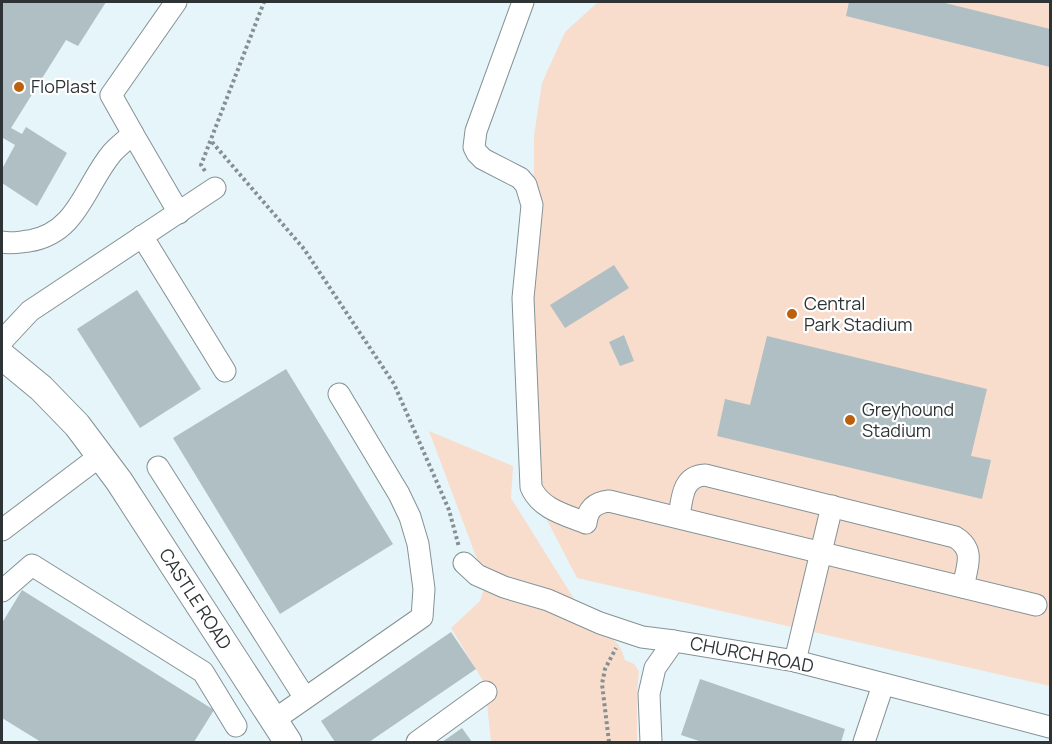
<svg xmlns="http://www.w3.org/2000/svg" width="1052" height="744" font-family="Manrope,sans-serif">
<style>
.green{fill:#f8ddcd}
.building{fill:#b0bfc4}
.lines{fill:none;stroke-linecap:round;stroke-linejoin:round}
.minor-casing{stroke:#849296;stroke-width:23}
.major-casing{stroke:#849296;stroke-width:29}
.path{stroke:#869093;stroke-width:4;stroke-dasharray:3 3;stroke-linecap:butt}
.minor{stroke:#fff;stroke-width:21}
.major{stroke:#fff;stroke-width:27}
.poi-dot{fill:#bd600e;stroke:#fff;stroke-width:2}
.labels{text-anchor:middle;stroke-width:4.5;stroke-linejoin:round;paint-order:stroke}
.poi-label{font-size:18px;fill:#2e3436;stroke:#fff;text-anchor:start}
.street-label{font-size:18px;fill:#2e3436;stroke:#fff}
</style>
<rect width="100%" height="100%" fill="#e5f5f9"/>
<g class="green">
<polygon points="598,2 1050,2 1050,686 577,578 532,491 534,136 542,83 565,32"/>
<path d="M429,431L513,466L511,498L596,634C614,636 620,643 625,660L634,664L639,671L637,692V742H491L485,684L451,628L480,601L486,583Z"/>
</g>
<g class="building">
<polygon points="2,2 106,2 78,46 66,40 11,128 22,134 26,127 67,153 37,206 2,183 2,169 15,145 3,138 2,141"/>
<polygon points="849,2 941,2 1050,29 1050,67 846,16"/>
<polygon points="614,265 629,288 565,328 550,305"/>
<polygon points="137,290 201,389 140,428 77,329"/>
<polygon points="624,335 634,361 620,366 609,342"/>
<polygon points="767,336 987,389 971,456 991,460 982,499 717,436 725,399 750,405"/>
<polygon points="286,369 393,544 280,614 173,438"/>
<polygon points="22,590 214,710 194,742 41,742 2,718 2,623"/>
<polygon points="451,632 476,669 369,742 335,742 321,721"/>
<polygon points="700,679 845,729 841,742 702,742 681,735"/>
<polygon points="462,728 472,742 442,742"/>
</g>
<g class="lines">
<g class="minor-casing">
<g id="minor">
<path d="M523,2L476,131L474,147L477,153L483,159L520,178L526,185L532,205L523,298L531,487C540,509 566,515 586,523C588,509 594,503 609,501L1036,605"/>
<polyline points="133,134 111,95 176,2"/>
<polyline points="142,236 225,371"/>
<path d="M2,242C11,244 19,242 29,241C78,233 85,185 112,153C118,146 126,140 133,134L179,213"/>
<polyline points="2,341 30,311 215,188"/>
<polyline points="158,467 305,698"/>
<path d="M679,517C682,499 682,476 705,475L955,537C976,550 967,566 963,587"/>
<polyline points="2,530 100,456"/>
<polyline points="464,563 477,575 504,587 548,600 600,623 642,637 674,641 795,661 1050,727"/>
<polyline points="2,591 32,565 203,672 236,726"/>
<polyline points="795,661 832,506"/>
<polyline points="274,720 422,617 424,589 418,544 410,517 399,494 339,394"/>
<polyline points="417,742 486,692"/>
<polyline points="651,742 649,694 655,668 674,641"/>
<polyline points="864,742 883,685"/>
</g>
</g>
<g class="major-casing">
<polyline id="major" points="2,356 41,388 77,425 119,481 288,742"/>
</g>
<g class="path">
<polyline points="212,142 304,249 394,384 449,510 459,547"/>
<polyline points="205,171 201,165 264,2"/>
<polyline points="609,742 602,684 605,669 616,648"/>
</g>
<use href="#minor" class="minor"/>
<use href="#major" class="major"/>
</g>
<g class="poi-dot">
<circle cx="19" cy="87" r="6"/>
<circle cx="792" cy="314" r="6"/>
<circle cx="850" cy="420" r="6"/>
</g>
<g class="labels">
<g class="poi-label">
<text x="31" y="93">FloPlast</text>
<text x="804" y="310">Central<tspan x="804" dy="21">Park Stadium</tspan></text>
<text x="862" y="416">Greyhound<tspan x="862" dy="21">Stadium</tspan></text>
</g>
<g class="street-label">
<text transform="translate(195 599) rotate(57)" y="6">CASTLE ROAD</text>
<text transform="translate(752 655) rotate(11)" y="6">CHURCH ROAD</text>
</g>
</g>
<rect width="1052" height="744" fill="none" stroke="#2e3436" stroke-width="6"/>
</svg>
